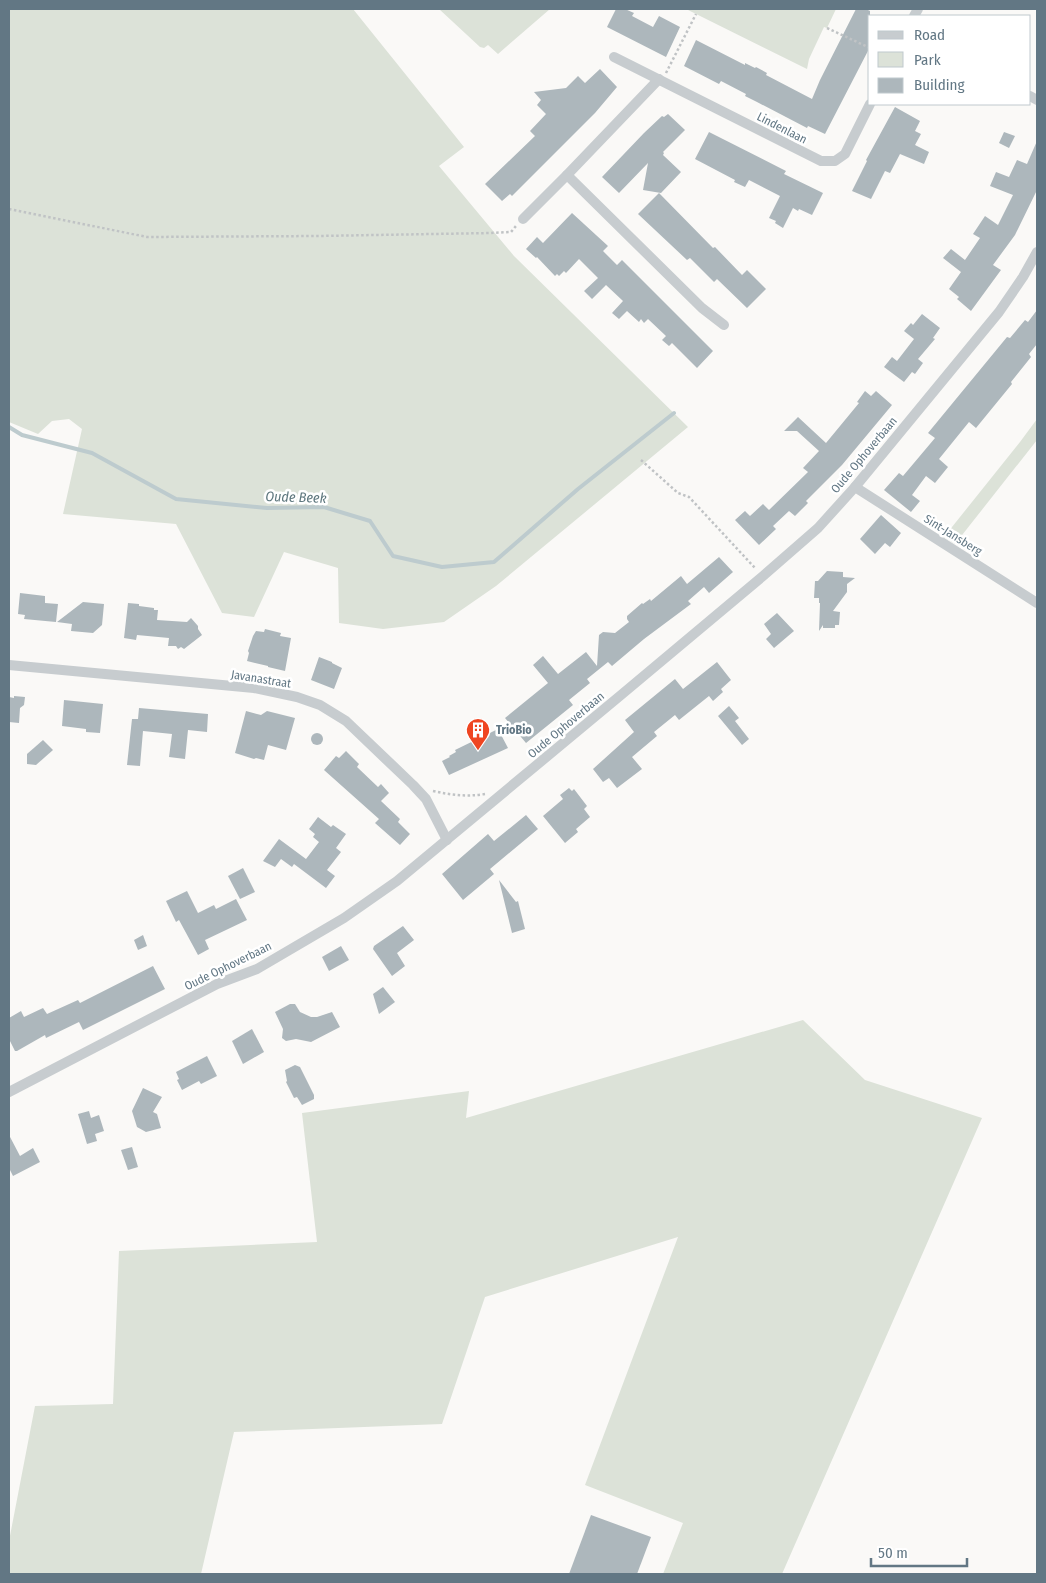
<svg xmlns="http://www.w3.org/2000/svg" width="1046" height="1583" font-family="'Fira Sans Condensed',sans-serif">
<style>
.green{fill:#dce2d8}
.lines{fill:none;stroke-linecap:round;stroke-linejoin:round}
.stream{stroke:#bdcbce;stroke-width:4}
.building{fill:#adb7bc}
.path{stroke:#c0c3c5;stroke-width:2.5;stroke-dasharray:2.5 2.5;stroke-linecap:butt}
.street{stroke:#c7cccf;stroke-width:10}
.labels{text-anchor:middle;stroke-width:5;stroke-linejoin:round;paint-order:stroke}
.street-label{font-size:12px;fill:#627784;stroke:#fff}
.poi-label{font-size:12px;font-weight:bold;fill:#627784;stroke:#fff;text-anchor:start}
.water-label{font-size:14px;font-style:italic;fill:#5e777e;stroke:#fff}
</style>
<rect width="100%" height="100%" fill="#faf9f7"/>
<g class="green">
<polygon points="9,9 353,9 464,147 439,166 514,256 688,427 496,586 444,622 383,629 339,623 338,568 284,552 254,617 222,613 176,524 63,514 82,429 69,419 52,421 38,434 9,422"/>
<polygon points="439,9 550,9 498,54 488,45 484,48 480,47"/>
<polygon points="686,9 836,9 827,28 824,27 809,59 807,69"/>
<polygon points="1037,419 1037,440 955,544 944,537 1020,442"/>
<polygon points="803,1020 865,1080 982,1118 782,1574 663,1574 683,1523 585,1485 678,1237 485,1297 442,1424 234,1432 201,1574 9,1574 9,1541 35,1406 113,1404 119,1251 317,1242 302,1113 469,1091 466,1118"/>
</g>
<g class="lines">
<polyline class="stream" points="9,427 22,435 92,453 176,499 267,508 324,507 370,521 393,556 442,567 494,562 578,489 674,413"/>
</g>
<g class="building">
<polygon points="616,9 625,9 634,13 632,16 653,27 659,16 680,27 666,57 607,27"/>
<polygon points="856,9 866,9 870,11 870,47 825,134 808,126 807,128 757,102 745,96 746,94 721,81 719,84 684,66 696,40 745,65 745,63 755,68 756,67 767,73 766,75 812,99 820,80"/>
<polygon points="600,69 617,87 595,113 512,196 510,194 502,201 485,184 535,136 530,131 546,114 537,105 541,100 534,92 566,88 578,76 585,83"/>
<polygon points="895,107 920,121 915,131 921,134 915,145 929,152 924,164 900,154 890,173 885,171 871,199 852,191 867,161 866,160"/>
<polygon points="668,114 685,130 663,152 664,153 663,155 681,172 661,193 643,190 648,163 619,193 602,177 644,133 662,116 664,117"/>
<polygon points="709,132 786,171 784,174 823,193 812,215 799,209 798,211 793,208 783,228 775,223 776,221 769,218 780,196 749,180 745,187 734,182 735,180 695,159"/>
<polygon points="1004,132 1015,136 1009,148 999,143"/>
<polygon points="1037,141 1037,190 1015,235 993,265 1001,270 971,311 957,299 959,297 949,289 961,272 943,258 951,249 965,260 980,238 973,234 985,216 998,225 1013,195 990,186 996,172 1009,177 1017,160 1027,164"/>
<polygon points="659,193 713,248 715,247 742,275 747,270 766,289 747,308 717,279 714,282 690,258 687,260 638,214"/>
<polygon points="572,213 608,246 603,251 617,265 622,260 713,351 697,368 672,343 669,346 662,340 666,336 648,319 644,323 641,319 639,322 627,311 619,319 612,313 623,301 606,285 592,299 584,291 598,278 579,259 566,273 564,271 559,276 557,274 555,276 537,257 536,258 526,249 537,237 543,243"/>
<polygon points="1037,310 1037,344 1029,354 1031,357 1011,382 1012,384 976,428 969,422 939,459 948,467 935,483 926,476 912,495 920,501 911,512 884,490 899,473 903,476 935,438 928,433 1007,337 1010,338 1025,320 1028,322"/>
<polygon points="922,314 940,328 933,338 935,339 918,359 923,363 915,374 912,372 904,382 884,367 892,357 897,361 914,339 904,331 911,323 913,325"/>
<polygon points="865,391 871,396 876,391 892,405 842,465 806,501 808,503 795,516 789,511 773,526 776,529 759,545 735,520 745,511 750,516 763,504 769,510 808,472 803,468 819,451 797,431 784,431 798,417 826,443 859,403 857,402"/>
<polygon points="881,515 901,533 890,547 885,543 875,554 860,539"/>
<polygon points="719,557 733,572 709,593 704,587 688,601 691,604 644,639 612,666 608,662 587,679 590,683 569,700 573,705 526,743 505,718 548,683 533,665 543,656 558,674 586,652 597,666 599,635 603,632 615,633 629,622 627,619 627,616 642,603 643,604 650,599 651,601 681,576 687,584"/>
<polygon points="827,571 843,572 843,577 855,578 847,584 847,592 833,611 840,612 839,625 835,625 835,628 823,628 823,625 819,631 820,603 819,603 819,598 814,598 815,581 818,581"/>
<polygon points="20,593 45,596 45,603 58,604 56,622 24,619 25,615 18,614"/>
<polygon points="83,602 104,604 102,625 93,633 71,631 72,624 57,622"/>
<polygon points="128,603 139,604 139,606 154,608 154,610 158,610 157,620 187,622 191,618 198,626 198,629 202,635 184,649 181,647 178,649 176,646 168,646 169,638 137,635 136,640 124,638"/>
<polygon points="777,613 794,631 774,648 766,639 771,634 764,624"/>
<polygon points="265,629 281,633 280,636 291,638 285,671 268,667 268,666 247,661 249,653 248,651 253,636 256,631 264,632"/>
<polygon points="319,657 332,662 332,663 342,668 334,689 311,680"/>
<polygon points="717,662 731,680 721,689 723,692 713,701 709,696 679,720 675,715 654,732 657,736 632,757 642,769 617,788 609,778 603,782 593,769 634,732 625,720 675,679 683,689"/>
<polygon points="14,696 25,697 24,705 20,708 19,723 9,722 9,697 14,698"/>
<polygon points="64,700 103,704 100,733 86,732 86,729 62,726"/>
<polygon points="729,706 739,718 735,721 749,739 742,745 718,716"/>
<polygon points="139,708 208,714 207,732 188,730 185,759 169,757 172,734 143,731 140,766 127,765 132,719 138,719"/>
<polygon points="246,711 261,715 267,711 295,718 286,750 268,745 264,760 256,758 254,759 235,753"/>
<polygon points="498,729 508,748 449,775 442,761 450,757 449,756 456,752 455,750"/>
<circle cx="317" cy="739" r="6"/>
<polygon points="43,740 53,750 36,765 27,764 27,754"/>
<polygon points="346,751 359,764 357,767 378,787 381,784 389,793 381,801 400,819 398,822 410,834 400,845 375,823 379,819 324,770 336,756 339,758"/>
<polygon points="569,788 572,791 574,789 587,806 584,809 590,817 576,829 578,832 565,843 543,816 563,799 560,795"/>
<polygon points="526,815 538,829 490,869 494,874 463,900 442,874 488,834 494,841"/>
<polygon points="318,817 331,827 333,825 346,834 336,848 341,852 327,870 335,876 326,888 294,864 292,867 281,859 275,867 263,861 279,839 306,859 319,842 313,837 315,834 309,829"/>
<polygon points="243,868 255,892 240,899 228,876"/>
<polygon points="499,880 516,902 518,901 525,929 512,933"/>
<polygon points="187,891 198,913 214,905 216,909 236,899 247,920 205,940 209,949 198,955 179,920 176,922 166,901"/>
<polygon points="403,926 414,940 397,953 405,966 392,976 373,949 374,946"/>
<polygon points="143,935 147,946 138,950 134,940"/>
<polygon points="341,946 349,960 329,971 322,957"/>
<polygon points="153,966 165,989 83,1030 79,1022 46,1038 45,1035 17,1051 15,1051 9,1039 9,1018 21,1011 24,1017 43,1008 47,1014 78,1000 80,1003"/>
<polygon points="383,987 395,1002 379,1014 373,994"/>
<polygon points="290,1004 295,1004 300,1012 311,1017 317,1017 332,1012 340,1027 311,1042 296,1039 286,1041 282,1038 283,1029 275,1012"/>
<polygon points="252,1029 264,1052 243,1064 232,1041"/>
<polygon points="207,1056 217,1076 201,1084 199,1081 182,1090 177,1080 179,1079 176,1072"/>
<polygon points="295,1065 300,1067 314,1095 314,1099 302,1105 297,1097 294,1098 286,1082 287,1081 285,1070"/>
<polygon points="143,1088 162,1097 153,1112 157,1114 161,1128 146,1132 137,1127 132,1111"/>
<polygon points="89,1111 91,1118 99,1115 104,1131 95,1134 97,1141 87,1144 78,1114"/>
<polygon points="9,1135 20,1156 33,1148 40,1162 13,1176 9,1168"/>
<polygon points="132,1147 138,1167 128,1170 121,1150"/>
<polygon points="591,1515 651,1537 637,1574 569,1574"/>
</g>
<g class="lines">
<g class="path">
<polyline points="827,28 870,48"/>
<polyline points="666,73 696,14"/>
<polyline points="9,209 147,237 318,236 491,233 511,232 516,226"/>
<polyline points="641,460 678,493 689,497 755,568"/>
<path d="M433,791C451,795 466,797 485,794"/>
</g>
<g class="street">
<polyline points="914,16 918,9"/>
<polyline points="614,57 821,161 835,161 845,154 870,104"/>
<polyline points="1030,96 1037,100"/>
<polyline points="567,175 702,308 724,325"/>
<polyline points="523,219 567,175 659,79"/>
<polyline points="855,487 1037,603"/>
<polyline points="9,665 254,688 297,697 320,705 346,721 413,785 426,799 447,840"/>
<polyline points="9,1092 217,984 257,969 344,918 397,881 621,695 763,576 818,528 855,487 999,312 1023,277 1037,252"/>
</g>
</g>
<defs>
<g id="building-pin" transform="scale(1.25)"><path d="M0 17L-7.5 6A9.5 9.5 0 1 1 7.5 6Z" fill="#ef4521" stroke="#fff"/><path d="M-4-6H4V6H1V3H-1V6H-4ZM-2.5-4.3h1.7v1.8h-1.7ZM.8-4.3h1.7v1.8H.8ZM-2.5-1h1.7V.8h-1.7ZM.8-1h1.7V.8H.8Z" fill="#fff"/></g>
</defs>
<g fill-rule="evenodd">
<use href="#building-pin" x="478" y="730"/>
</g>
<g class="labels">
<g class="street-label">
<text transform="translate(782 128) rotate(27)" y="4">Lindenlaan</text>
<text transform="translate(864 455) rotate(-50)" y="4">Oude Ophoverbaan</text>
<text transform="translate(953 535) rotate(32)" y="4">Sint-Jansberg</text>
<text transform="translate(261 679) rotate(9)" y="4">Javanastraat</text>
<text transform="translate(566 725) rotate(-40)" y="4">Oude Ophoverbaan</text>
<text transform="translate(228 966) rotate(-26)" y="4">Oude Ophoverbaan</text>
</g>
<g class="poi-label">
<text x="496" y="734">TrioBio</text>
</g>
<g class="water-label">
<text transform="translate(296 497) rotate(2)" y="5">Oude Beek</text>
</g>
</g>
<rect width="1046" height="1583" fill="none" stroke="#627784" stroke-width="20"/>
<rect x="868" y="15" width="162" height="90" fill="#ffffff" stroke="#c0c9ce"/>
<rect x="878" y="31" width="25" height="8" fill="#c7cccf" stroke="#c0c9ce"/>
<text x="914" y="40" font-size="15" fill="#627784">Road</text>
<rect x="878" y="52" width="25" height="15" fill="#dce2d8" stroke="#c0c9ce"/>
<text x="914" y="65" font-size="15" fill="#627784">Park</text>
<rect x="878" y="78" width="25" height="15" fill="#adb7bc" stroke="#c0c9ce"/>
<text x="914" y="90" font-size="15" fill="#627784">Building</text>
<path d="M871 1558v8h96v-8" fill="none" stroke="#627784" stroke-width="2.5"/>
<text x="878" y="1558" font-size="15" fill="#627784" stroke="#ffffff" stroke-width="4" paint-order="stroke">50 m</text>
</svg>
